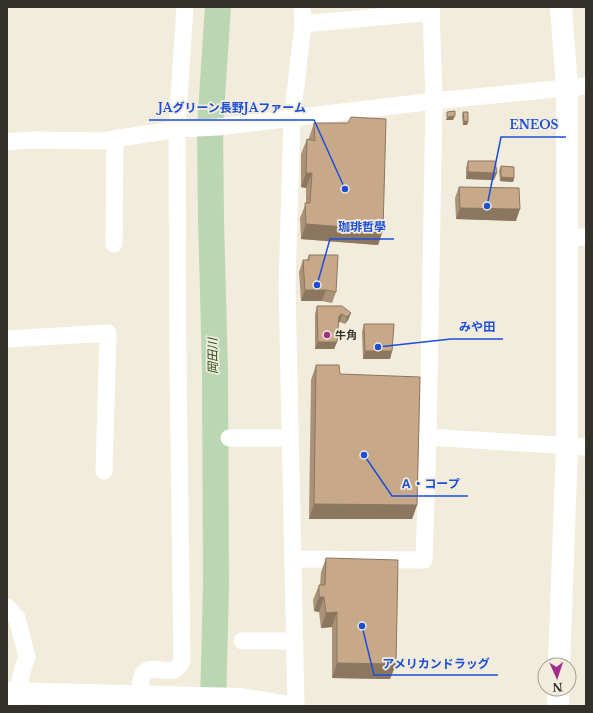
<svg xmlns="http://www.w3.org/2000/svg" width="593" height="713" font-family="'Libre Baskerville','Noto Sans JP',serif">
<style>
.lines{fill:none;stroke-linecap:round;stroke-linejoin:round}
.river{stroke:#bbd6b2;stroke-width:26}
.minor{stroke:#fff;stroke-width:17}
.tertiary{stroke:#fff;stroke-width:22}
.wall{fill:#ab9176}
.shaded-wall{fill:#8b7660}
.building{fill:#c7a989;stroke:#8b7660}
.poi-dot{fill:#a02e8a;stroke:#f1ecdc;stroke-width:1.5}
.labels{text-anchor:middle;stroke-width:3.5;stroke-linejoin:round;paint-order:stroke}
.poi-label{font-size:11px;font-weight:bold;fill:#32312a;stroke:#f1ecdc;text-anchor:start}
.water-label{font-size:12px;font-style:italic;fill:#284c1c;stroke:#f1ecdc}
.leader{fill:none;stroke:#1d4ed8;stroke-width:1.5}
.callout-dot{fill:#1d4ed8;stroke:#f1ecdc;stroke-width:1.5}
.callout-label{font-size:12px;text-anchor:middle;font-weight:bold;fill:#1d4ed8;stroke:#f1ecdc;stroke-width:3.5;stroke-linejoin:round;paint-order:stroke}
</style>
<rect width="100%" height="100%" fill="#f1ecdc"/>
<g class="lines">
<polyline class="river" points="213,706 216,584 215,371 211,218 210,127 218,7"/>
<g class="minor">
<polyline points="303,24 432,12"/>
<polyline points="7,142 32,140 102,141 177,129 218,127 434,101 586,86"/>
<polyline points="567,238 586,237"/>
<polyline points="114,244 115,139"/>
<polyline points="7,339 108,333 104,471"/>
<polyline points="428,437 586,447"/>
<polyline points="229,438 290,438"/>
<polyline points="293,559 424,560 428,437 434,101 431,7"/>
<polyline points="7,607 17,618 27,657 23,668 17,694 16,706"/>
<polyline points="242,641 295,641"/>
<path d="M140,706C140,698 139,681 143,674C150,664 165,673 174,670C178,669 180,664 182,661L178,370L177,129L185,7"/>
<polyline points="296,706 287,286 292,119 303,24 302,7"/>
</g>
<g class="tertiary">
<polyline points="559,665 567,446 567,88 561,7"/>
<polyline points="7,693 240,699 284,706"/>
<polyline points="558,706 558,689"/>
</g>
</g>
<g class="wall">
<polygon points="463,112 467,125 463,125 462,116"/>
<polygon points="314,123 383,230 378,245 301,239 300,218 306,203 306,188 301,187 301,154 307,139 309,140 309,138"/>
<polygon points="468,161 494,180 466,179 466,168"/>
<polygon points="501,166 514,178 513,182 500,181 499,170"/>
<polygon points="459,187 516,221 456,219 455,198"/>
<polygon points="309,255 336,292 332,303 322,301 301,301 299,272 303,260 307,260"/>
<polygon points="317,306 351,313 348,320 345,324 340,322 338,322 337,342 334,349 315,349 315,314"/>
<polygon points="364,324 392,351 390,359 363,359 362,332"/>
<polygon points="316,365 340,374 417,505 412,519 309,519 311,380"/>
<polygon points="326,558 396,664 390,679 332,678 332,627 321,628 319,612 314,611 313,600 319,585 320,585 321,572"/>
</g>
<g class="shaded-wall">
<polygon points="455,116 453,120 446,120 447,117"/>
<polygon points="464,121 468,122 467,125 463,125"/>
<polygon points="468,172 497,173 494,180 466,179"/>
<polygon points="306,173 312,173 306,188 301,187"/>
<polygon points="501,177 514,178 513,182 500,181"/>
<polygon points="460,208 520,209 516,221 456,219"/>
<polygon points="306,224 383,230 378,245 301,239"/>
<polygon points="305,290 326,290 322,301 301,301"/>
<polygon points="351,313 348,320 345,324 347,317"/>
<polygon points="342,314 340,322 336,324 339,316"/>
<polygon points="318,342 337,342 334,349 315,349"/>
<polygon points="365,351 392,351 390,359 363,359"/>
<polygon points="314,504 417,505 412,519 309,519"/>
<polygon points="319,597 324,597 319,612 314,611"/>
<polygon points="337,612 332,627 321,628 326,613"/>
<polygon points="337,663 396,664 390,679 332,678"/>
</g>
<g class="building">
<polygon points="455,111 455,116 447,117 447,112"/>
<polygon points="463,112 468,112 468,122 464,121"/>
<polygon points="351,117 386,119 383,230 306,224 305,203 310,203 312,173 306,173 307,139 315,141 314,123 348,123"/>
<polygon points="468,161 495,161 497,173 468,172"/>
<polygon points="501,166 514,167 514,178 501,177"/>
<polygon points="459,187 519,188 520,209 460,208"/>
<polygon points="309,255 338,255 336,292 326,290 305,290 303,260 309,260"/>
<polygon points="317,306 342,306 351,313 347,317 342,314 339,316 337,342 318,342"/>
<polygon points="364,324 394,324 392,351 365,351"/>
<polygon points="316,365 339,365 340,374 420,377 417,505 314,504"/>
<polygon points="326,558 398,560 396,664 337,663 337,612 326,613 324,597 319,597 319,585 325,585"/>
</g>
<circle class="poi-dot" cx="327" cy="335" r="4"/>
<g class="labels">
<g class="poi-label">
<text x="335" y="339">牛角</text>
</g>
<g class="water-label">
<text transform="translate(213 356) rotate(-91)" y="4">岡田川</text>
</g>
</g>
<path class="leader" d="M345 189L314 120H149M487 206L501 137H566M317 285L330 239H394M378 347L451 339H503M364 455L392 496H468M362 626L374 675H498"/>
<g class="callout-dot">
<circle cx="345" cy="189" r="4"/>
<circle cx="487" cy="206" r="4"/>
<circle cx="317" cy="285" r="4"/>
<circle cx="378" cy="347" r="4"/>
<circle cx="364" cy="455" r="4"/>
<circle cx="362" cy="626" r="4"/>
</g>
<g class="callout-label">
<text x="232" y="112">JAグリーン長野JAファーム</text>
<text x="534" y="129">ENEOS</text>
<text x="362" y="231">珈琲哲學</text>
<text x="477" y="331">みや田</text>
<text x="430" y="488">Ａ・コープ</text>
<text x="436" y="668">アメリカンドラッグ</text>
</g>
<rect width="593" height="713" fill="none" stroke="#32312a" stroke-width="16"/>
<g transform="translate(557 677) rotate(177)"><circle r="19" fill="#f1ecdc" stroke="#a5a195"/>
<path d="M0-3L7 15L0 10L-7 15Z" fill="#a02e8a"/>
<text y="-6" font-size="11" font-weight="bold" text-anchor="middle" fill="#32312a">N</text>
</g>
</svg>
